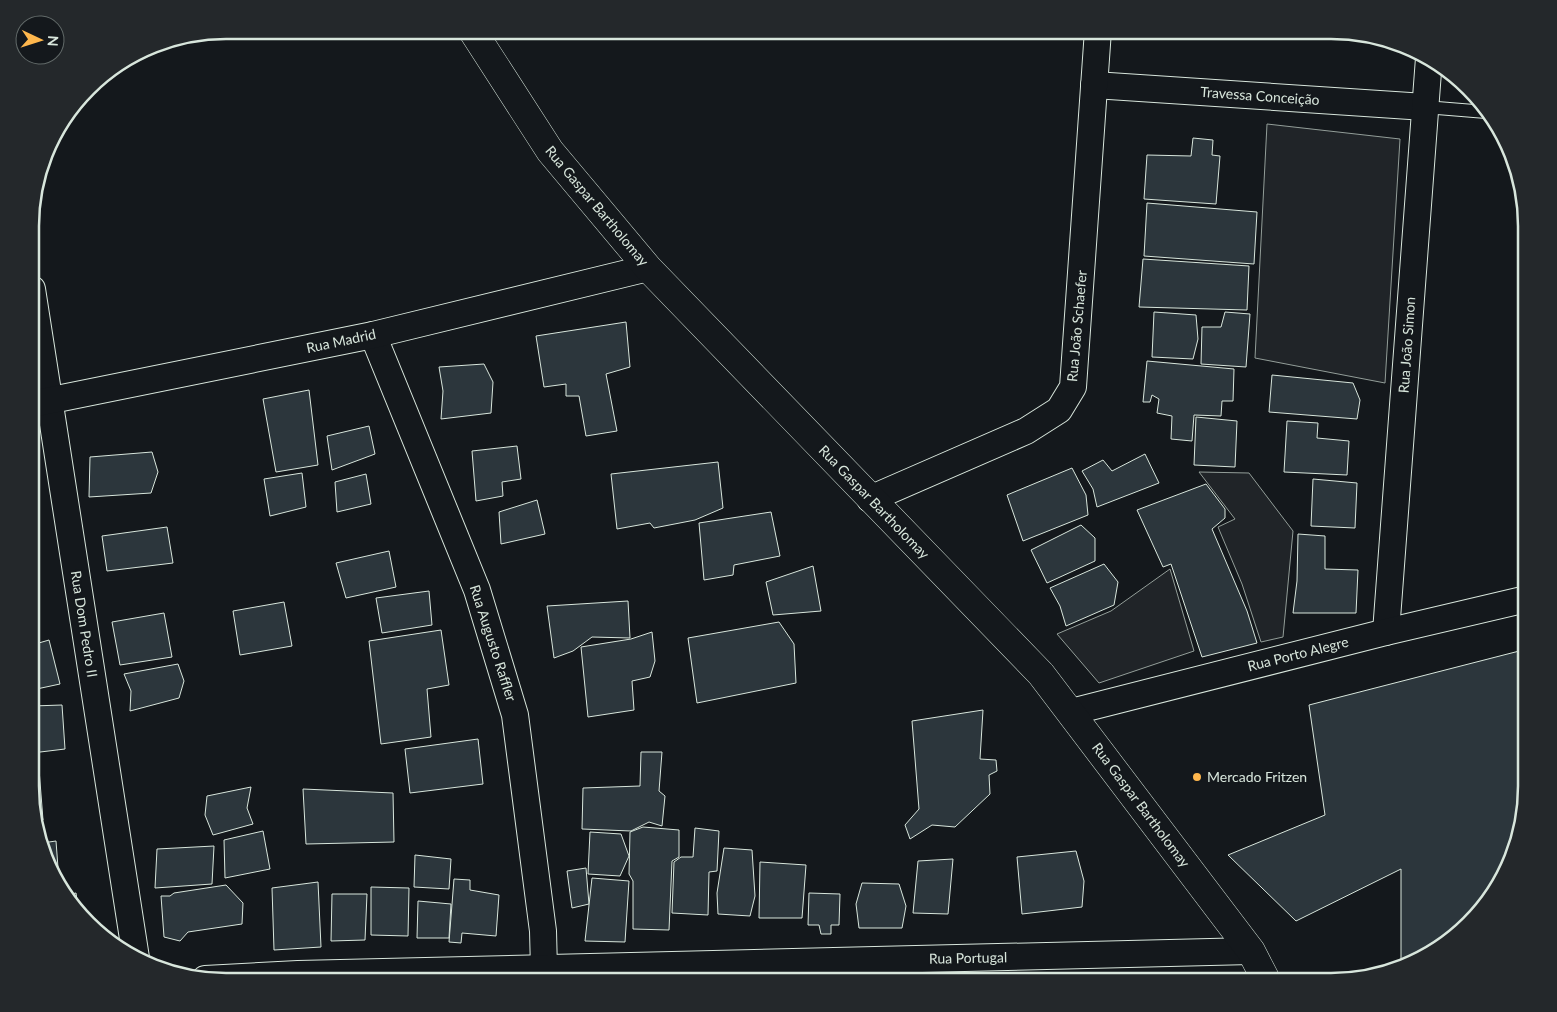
<svg xmlns="http://www.w3.org/2000/svg" width="1557" height="1012" font-family="Lato,sans-serif">
<style>
.green{fill:#202428;stroke:#939e99}
.building{fill:#2c363c;stroke:#d8e6dc}
.lines{fill:none;stroke-linecap:round;stroke-linejoin:round}
.service-casing{stroke:#d8e6dc;stroke-width:14}
.minor-casing{stroke:#d8e6dc;stroke-width:28}
.secondary-casing{stroke:#d8e6dc;stroke-width:29}
.service{stroke:#14181c;stroke-width:12}
.minor{stroke:#14181c;stroke-width:26}
.secondary{stroke:#14181c;stroke-width:28}
.poi-dot{fill:#ffb74d;stroke:#14181c;stroke-width:2}
.labels{text-anchor:middle;stroke-width:4;stroke-linejoin:round;paint-order:stroke}
.street-label{font-size:14px;fill:#d8e6dc;stroke:#14181c}
.poi-label{font-size:14px;fill:#d8e6dc;stroke:#14181c;text-anchor:start}
.rim{fill:none;stroke:#d8e6dc;stroke-width:2.5}
</style>
<rect width="100%" height="100%" fill="#14181c"/>
<g class="green">
<polygon points="1267,124 1400,139 1385,383 1255,358"/>
<polygon points="1199,472 1249,473 1293,531 1283,637 1261,642 1242,584 1218,527 1235,519"/>
<polygon points="1170,569 1194,651 1099,683 1057,634 1111,611"/>
</g>
<g class="building">
<polygon points="1193,138 1213,140 1212,155 1220,156 1216,204 1144,199 1147,155 1191,156"/>
<polygon points="1147,203 1257,212 1254,264 1144,256"/>
<polygon points="1143,259 1249,266 1247,310 1139,307"/>
<polygon points="1154,312 1196,315 1198,339 1193,359 1152,357"/>
<polygon points="1225,312 1250,314 1246,367 1201,364 1202,327 1221,327"/>
<polygon points="626,322 630,367 606,374 617,431 586,436 579,396 566,396 566,384 544,387 536,336"/>
<polygon points="1147,361 1234,369 1233,401 1222,401 1221,416 1194,415 1192,441 1171,439 1172,416 1157,413 1159,399 1152,395 1150,402 1143,402"/>
<polygon points="484,364 493,382 491,413 441,419 443,391 439,367"/>
<polygon points="1272,375 1353,383 1360,400 1357,419 1269,412"/>
<polygon points="309,390 318,465 276,472 263,399"/>
<polygon points="1196,417 1237,421 1235,467 1194,465"/>
<polygon points="1287,421 1318,423 1317,438 1349,441 1347,475 1284,472"/>
<polygon points="369,426 375,454 332,470 327,436"/>
<polygon points="517,446 521,479 502,482 503,496 476,501 472,451"/>
<polygon points="152,452 158,472 151,493 89,497 90,457"/>
<polygon points="1145,454 1159,483 1097,507 1093,489 1082,471 1103,460 1112,471"/>
<polygon points="718,462 723,508 695,520 654,528 650,523 617,529 611,474"/>
<polygon points="1072,468 1086,495 1088,515 1023,541 1007,495"/>
<polygon points="302,473 306,507 270,516 264,479"/>
<polygon points="366,474 371,504 337,512 335,482"/>
<polygon points="1313,479 1357,483 1355,528 1311,526"/>
<polygon points="1206,484 1225,509 1225,518 1212,529 1247,611 1257,643 1202,657 1171,564 1163,567 1137,510"/>
<polygon points="537,500 545,534 501,544 499,512"/>
<polygon points="771,512 780,556 734,565 733,575 704,580 699,523"/>
<polygon points="1081,525 1095,538 1095,561 1047,583 1031,550"/>
<polygon points="167,527 173,563 107,571 102,536"/>
<polygon points="1298,534 1325,536 1325,569 1358,570 1356,613 1293,613 1297,581"/>
<polygon points="389,551 396,587 346,598 336,563"/>
<polygon points="1104,564 1118,582 1114,605 1066,626 1060,606 1050,588"/>
<polygon points="813,566 821,611 773,615 766,582"/>
<polygon points="429,591 432,625 382,633 376,598"/>
<polygon points="628,601 630,638 592,637 573,651 554,658 547,606"/>
<polygon points="284,602 292,646 240,655 233,611"/>
<polygon points="164,613 172,657 120,665 112,622"/>
<polygon points="779,622 794,644 796,683 697,703 688,638"/>
<polygon points="441,630 449,685 427,689 431,737 381,744 369,641"/>
<polygon points="652,632 655,661 650,677 632,681 634,710 588,717 581,647 631,639"/>
<polygon points="49,640 60,684 32,690 32,645"/>
<polygon points="1527,649 1527,799 1517,849 1494,895 1429,956 1401,964 1401,869 1296,921 1228,855 1325,815 1309,705"/>
<polygon points="178,664 184,681 179,698 130,711 131,691 124,674"/>
<polygon points="62,705 65,749 32,753 32,706"/>
<polygon points="983,710 980,759 996,760 997,771 989,775 990,794 955,827 932,825 910,839 905,825 919,809 912,721"/>
<polygon points="478,739 483,784 410,793 405,749"/>
<polygon points="641,752 662,752 659,791 665,796 662,826 649,822 631,831 582,829 583,788 640,786"/>
<polygon points="39,769 43,820 35,821 32,812 32,770"/>
<polygon points="251,787 247,808 253,824 213,835 205,815 207,796"/>
<polygon points="303,789 393,793 394,842 306,844"/>
<polygon points="643,827 679,830 679,857 672,861 669,930 633,929 633,881 629,874 630,832"/>
<polygon points="695,828 719,831 717,871 709,872 708,915 672,913 674,862 681,857 693,857"/>
<polygon points="263,831 270,869 225,878 224,840"/>
<polygon points="590,832 621,834 629,856 620,876 588,874"/>
<polygon points="56,841 59,881 55,881 42,843"/>
<polygon points="214,846 212,884 155,888 157,849"/>
<polygon points="724,848 752,850 755,896 750,916 718,914 717,893"/>
<polygon points="1076,851 1084,881 1082,907 1022,914 1017,857"/>
<polygon points="415,855 451,859 449,889 414,887"/>
<polygon points="953,859 948,914 913,913 918,861"/>
<polygon points="760,862 806,865 802,918 759,918"/>
<polygon points="586,868 589,904 572,908 567,871"/>
<polygon points="592,878 629,881 625,942 585,941"/>
<polygon points="454,879 470,880 470,890 499,895 496,936 462,933 461,943 449,942"/>
<polygon points="318,882 321,947 274,950 272,888"/>
<polygon points="862,883 899,884 906,906 902,928 859,928 856,904"/>
<polygon points="226,885 243,903 242,924 188,932 180,941 164,937 161,896 170,896 174,893"/>
<polygon points="371,887 409,888 408,936 371,935"/>
<polygon points="76,893 78,907 66,895"/>
<polygon points="809,893 840,894 839,925 831,925 831,934 821,934 819,925 808,925"/>
<polygon points="332,894 367,894 365,940 331,941"/>
<polygon points="418,901 451,904 449,938 417,938"/>
</g>
<g class="lines">
<g class="service-casing">
<polyline id="service" points="1425,107 1486,112"/>
</g>
<g class="minor-casing">
<g id="minor">
<polyline points="1094,85 1425,107"/>
<polyline points="32,289 136,958"/>
<polyline points="373,335 477,590 515,715 543,931 544,969"/>
<polyline points="32,404 373,335 648,268"/>
<polyline points="870,499 1026,431 1059,410 1073,387 1098,30"/>
<polyline points="1386,632 1429,58"/>
<polyline points="1071,712 1386,632 1527,599"/>
<polyline points="205,979 298,974 1251,951"/>
</g>
</g>
<g class="secondary-casing">
<polyline id="secondary" points="472,30 550,151 648,268 1041,674 1251,951 1267,982"/>
</g>
<use href="#service" class="service"/>
<use href="#minor" class="minor"/>
<use href="#secondary" class="secondary"/>
</g>
<circle class="poi-dot" cx="1197" cy="777" r="5"/>
<g class="labels">
<g class="street-label">
<text transform="translate(1260 96) rotate(4)" y="5">Travessa Conceição</text>
<text transform="translate(597 206) rotate(50)" y="5">Rua Gaspar Bartholomay</text>
<text transform="translate(1077 326) rotate(-85)" y="5">Rua João Schaefer</text>
<text transform="translate(341 341) rotate(-12)" y="5">Rua Madrid</text>
<text transform="translate(1407 345) rotate(-86)" y="5">Rua João Simon</text>
<text transform="translate(874 502) rotate(46)" y="5">Rua Gaspar Bartholomay</text>
<text transform="translate(84 624) rotate(81)" y="5">Rua Dom Pedro II</text>
<text transform="translate(493 643) rotate(72)" y="5">Rua Augusto Raffler</text>
<text transform="translate(1298 654) rotate(-14)" y="5">Rua Porto Alegre</text>
<text transform="translate(1141 805) rotate(53)" y="5">Rua Gaspar Bartholomay</text>
<text transform="translate(968 958) rotate(-1)" y="5">Rua Portugal</text>
</g>
<g class="poi-label">
<text x="1207" y="782">Mercado Fritzen</text>
</g>
</g>
<path d="M0 0H1557V1012H0ZM226 39H1331A187 187 0 0 1 1518 226V786A187 187 0 0 1 1331 973H226A187 187 0 0 1 39 786V226A187 187 0 0 1 226 39Z" fill="#24282b" fill-rule="evenodd"/>
<path class="rim" d="M226 39H1331A187 187 0 0 1 1518 226V786A187 187 0 0 1 1331 973H226A187 187 0 0 1 39 786V226A187 187 0 0 1 226 39Z"/>
<g transform="translate(40 40) rotate(94)"><circle r="24" fill="#14181c" stroke="#626a69"/>
<path d="M0-4L9 19L0 12L-9 19Z" fill="#ffb74d"/>
<text y="-8" font-size="14" font-weight="bold" text-anchor="middle" fill="#d8e6dc">N</text>
</g>
</svg>
